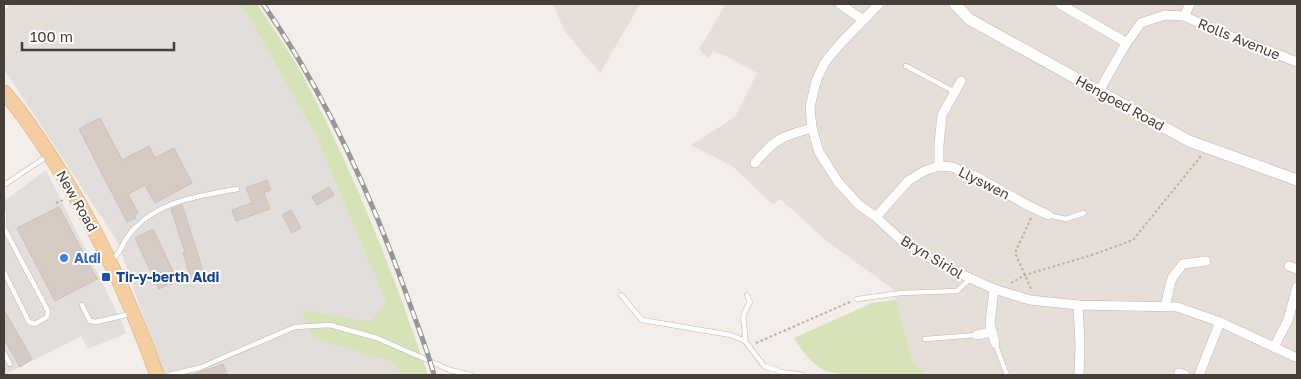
<svg xmlns="http://www.w3.org/2000/svg" width="1301" height="379" font-family="'Golos Text',sans-serif">
<style>
.residential{fill:#e6dfd8}
.industrial{fill:#e2dedb}
.green{fill:#d6e3b6}
.building{fill:#d6cbc3;stroke:#cdbfb4}
.lines{fill:none;stroke-linecap:round;stroke-linejoin:round}
.service-casing{stroke:#c0b7b0;stroke-width:5.5}
.minor-casing{stroke:#c0b7b0;stroke-width:10}
.tertiary-casing{stroke:#c0b7b0;stroke-width:12}
.primary-casing{stroke:#d8a872;stroke-width:15}
.path{stroke:#beae9f;stroke-width:2;stroke-dasharray:2.5 2.5;stroke-linecap:butt}
.service{stroke:#fff;stroke-width:4.5}
.minor{stroke:#fff;stroke-width:9}
.tertiary{stroke:#fff;stroke-width:11}
.primary{stroke:#f4cea1;stroke-width:14}
.rail-casing{stroke:#979797;stroke-width:5}
.rail{stroke:#fff;stroke-width:3;stroke-dasharray:9;stroke-linecap:butt}
.shop-dot{fill:#3f7fe0;stroke:#fff;stroke-width:2}
.transit-dot{fill:#1a4fb4;stroke:#fff;stroke-width:2}
.labels{text-anchor:middle;stroke-width:4;stroke-linejoin:round;paint-order:stroke}
.street-label{font-size:14px;fill:#463e38;stroke:#fff}
.shop-label{font-size:14px;font-weight:bold;fill:#366cbe;stroke:#fff;text-anchor:start}
.transit-label{font-size:14px;font-weight:bold;fill:#164399;stroke:#fff;text-anchor:start}
</style>
<rect width="100%" height="100%" fill="#f3eee9"/>
<g class="residential">
<polygon points="4,4 76,4 4,56"/>
<polygon points="553,4 640,4 600,73 564,30"/>
<polygon points="726,4 1297,4 1297,375 927,375 913,363 893,289 828,242 780,199 773,205 732,166 691,145 735,117 757,73 724,55 713,52 708,58 699,49"/>
</g>
<g class="industrial">
<polygon points="76,4 240,4 251,21 315,134 386,302 412,375 164,375 117,241 4,69 4,56"/>
<polygon points="46,170 127,333 88,349 81,336 4,375 4,201"/>
</g>
<g class="green">
<path d="M240,4H257C272,27 289,50 302,74C353,170 393,272 428,375H402L393,362L313,338L301,310L371,322L386,302L315,134L251,21Z"/>
<path d="M896,300L913,363L927,375C905,375 839,379 822,369C810,362 801,349 794,338L872,303Z"/>
</g>
<g class="building">
<polygon points="100,118 122,160 149,146 155,158 174,148 192,183 155,203 145,185 128,194 138,213 134,215 136,218 127,222 79,129"/>
<polygon points="267,180 271,190 264,193 270,209 236,221 232,210 252,203 246,188"/>
<polygon points="329,187 334,195 317,205 312,197"/>
<polygon points="182,205 206,280 193,284 183,253 185,252 171,209"/>
<polygon points="59,207 97,279 55,301 17,228"/>
<polygon points="291,210 301,228 292,233 282,215"/>
<polygon points="153,229 177,280 159,289 135,238"/>
<polygon points="4,310 32,359 20,367 4,339"/>
<polygon points="223,364 227,375 194,375 194,374"/>
</g>
<g class="lines">
<g class="service-casing">
<g id="service">
<polyline points="906,66 955,92"/>
<polyline points="4,185 49,155"/>
<polyline points="4,211 4,228 48,311 47,317 35,324 29,322 4,272"/>
<polyline points="1048,215 1066,219 1084,213"/>
<path d="M112,261C122,251 124,238 134,229C161,200 200,196 237,189"/>
<polyline points="621,295 642,320 731,335 745,341 764,366 782,372 802,375"/>
<polyline points="857,299 901,293 957,291 970,279"/>
<polyline points="82,305 90,321 96,322 130,314"/>
<polyline points="925,339 977,335"/>
<path d="M745,341C746,320 738,322 750,302L747,295"/>
<polyline points="995,343 1007,375"/>
<polyline points="4,353 10,364"/>
<polyline points="169,375 199,368 295,327 330,325 377,338 450,370 471,375"/>
</g>
</g>
<g class="minor-casing">
<g id="minor">
<polyline points="840,4 863,20"/>
<polyline points="879,4 840,44 825,62 816,81 810,107 812,128 819,152 838,182 859,205 876,217 902,241 943,266 994,289 1030,300 1078,305 1177,307 1220,322 1295,357"/>
<polyline points="1060,4 1127,43"/>
<polyline points="4,5 5,4"/>
<polyline points="1184,16 1190,4"/>
<polyline points="1099,91 1124,47 1141,23 1165,15 1184,16 1217,31 1297,62"/>
<path d="M755,163C774,139 783,136 812,128"/>
<polyline points="939,166 939,144 942,115 961,81"/>
<polyline points="876,217 908,181 924,171 939,166 952,167 977,177 1027,205 1048,215"/>
<polyline points="1289,266 1297,269"/>
<polyline points="994,289 990,324 995,343"/>
<polyline points="1078,305 1080,344 1079,375"/>
<polyline points="1165,306 1172,278 1183,264 1206,261"/>
<polyline points="977,335 991,332"/>
<polyline points="1274,347 1288,320 1297,287"/>
<polyline points="1179,373 1185,375"/>
<polyline points="1199,375 1220,322"/>
</g>
</g>
<g class="tertiary-casing">
<polyline id="tertiary" points="955,4 969,19 1189,141 1297,180"/>
</g>
<g class="primary-casing">
<path id="primary" d="M4,92C26,117 45,147 63,176C102,239 132,305 157,375"/>
</g>
<g class="path">
<polyline points="56,203 63,200"/>
<polyline points="1031,218 1015,253 1032,291"/>
<polyline points="1011,283 1025,275 1095,254 1133,240 1201,156"/>
<polyline points="756,343 850,302"/>
</g>
<use href="#service" class="service"/>
<use href="#minor" class="minor"/>
<use href="#tertiary" class="tertiary"/>
<use href="#primary" class="primary"/>
<g class="rail-casing">
<path id="rail" d="M263,4C325,93 371,194 407,296C416,322 427,348 434,375"/>
</g>
<use href="#rail" class="rail"/>
</g>
<circle class="shop-dot" cx="64" cy="258" r="5"/>
<rect class="transit-dot" x="101" y="272" width="10" height="10" rx="2.5"/>
<g class="labels">
<g class="street-label">
<text transform="translate(1239 39) rotate(22)" y="5">Rolls Avenue</text>
<text transform="translate(1120 103) rotate(29)" y="5">Hengoed Road</text>
<text transform="translate(984 183) rotate(27)" y="5">Llyswen</text>
<text transform="translate(77 201) rotate(60)" y="5">New Road</text>
<text transform="translate(932 257) rotate(31)" y="5">Bryn Siriol</text>
</g>
<g class="shop-label">
<text x="74" y="263">Aldi</text>
</g>
<g class="transit-label">
<text x="116" y="282">Tir-y-berth Aldi</text>
</g>
</g>
<rect width="1301" height="379" fill="none" stroke="#463e38" stroke-width="10"/>
<path d="M22 42v8h152v-8" fill="none" stroke="#463e38" stroke-width="2.5"/>
<text x="30" y="42" font-size="15" fill="#463e38" stroke="#ffffff" stroke-width="4" paint-order="stroke">100 m</text>
</svg>
